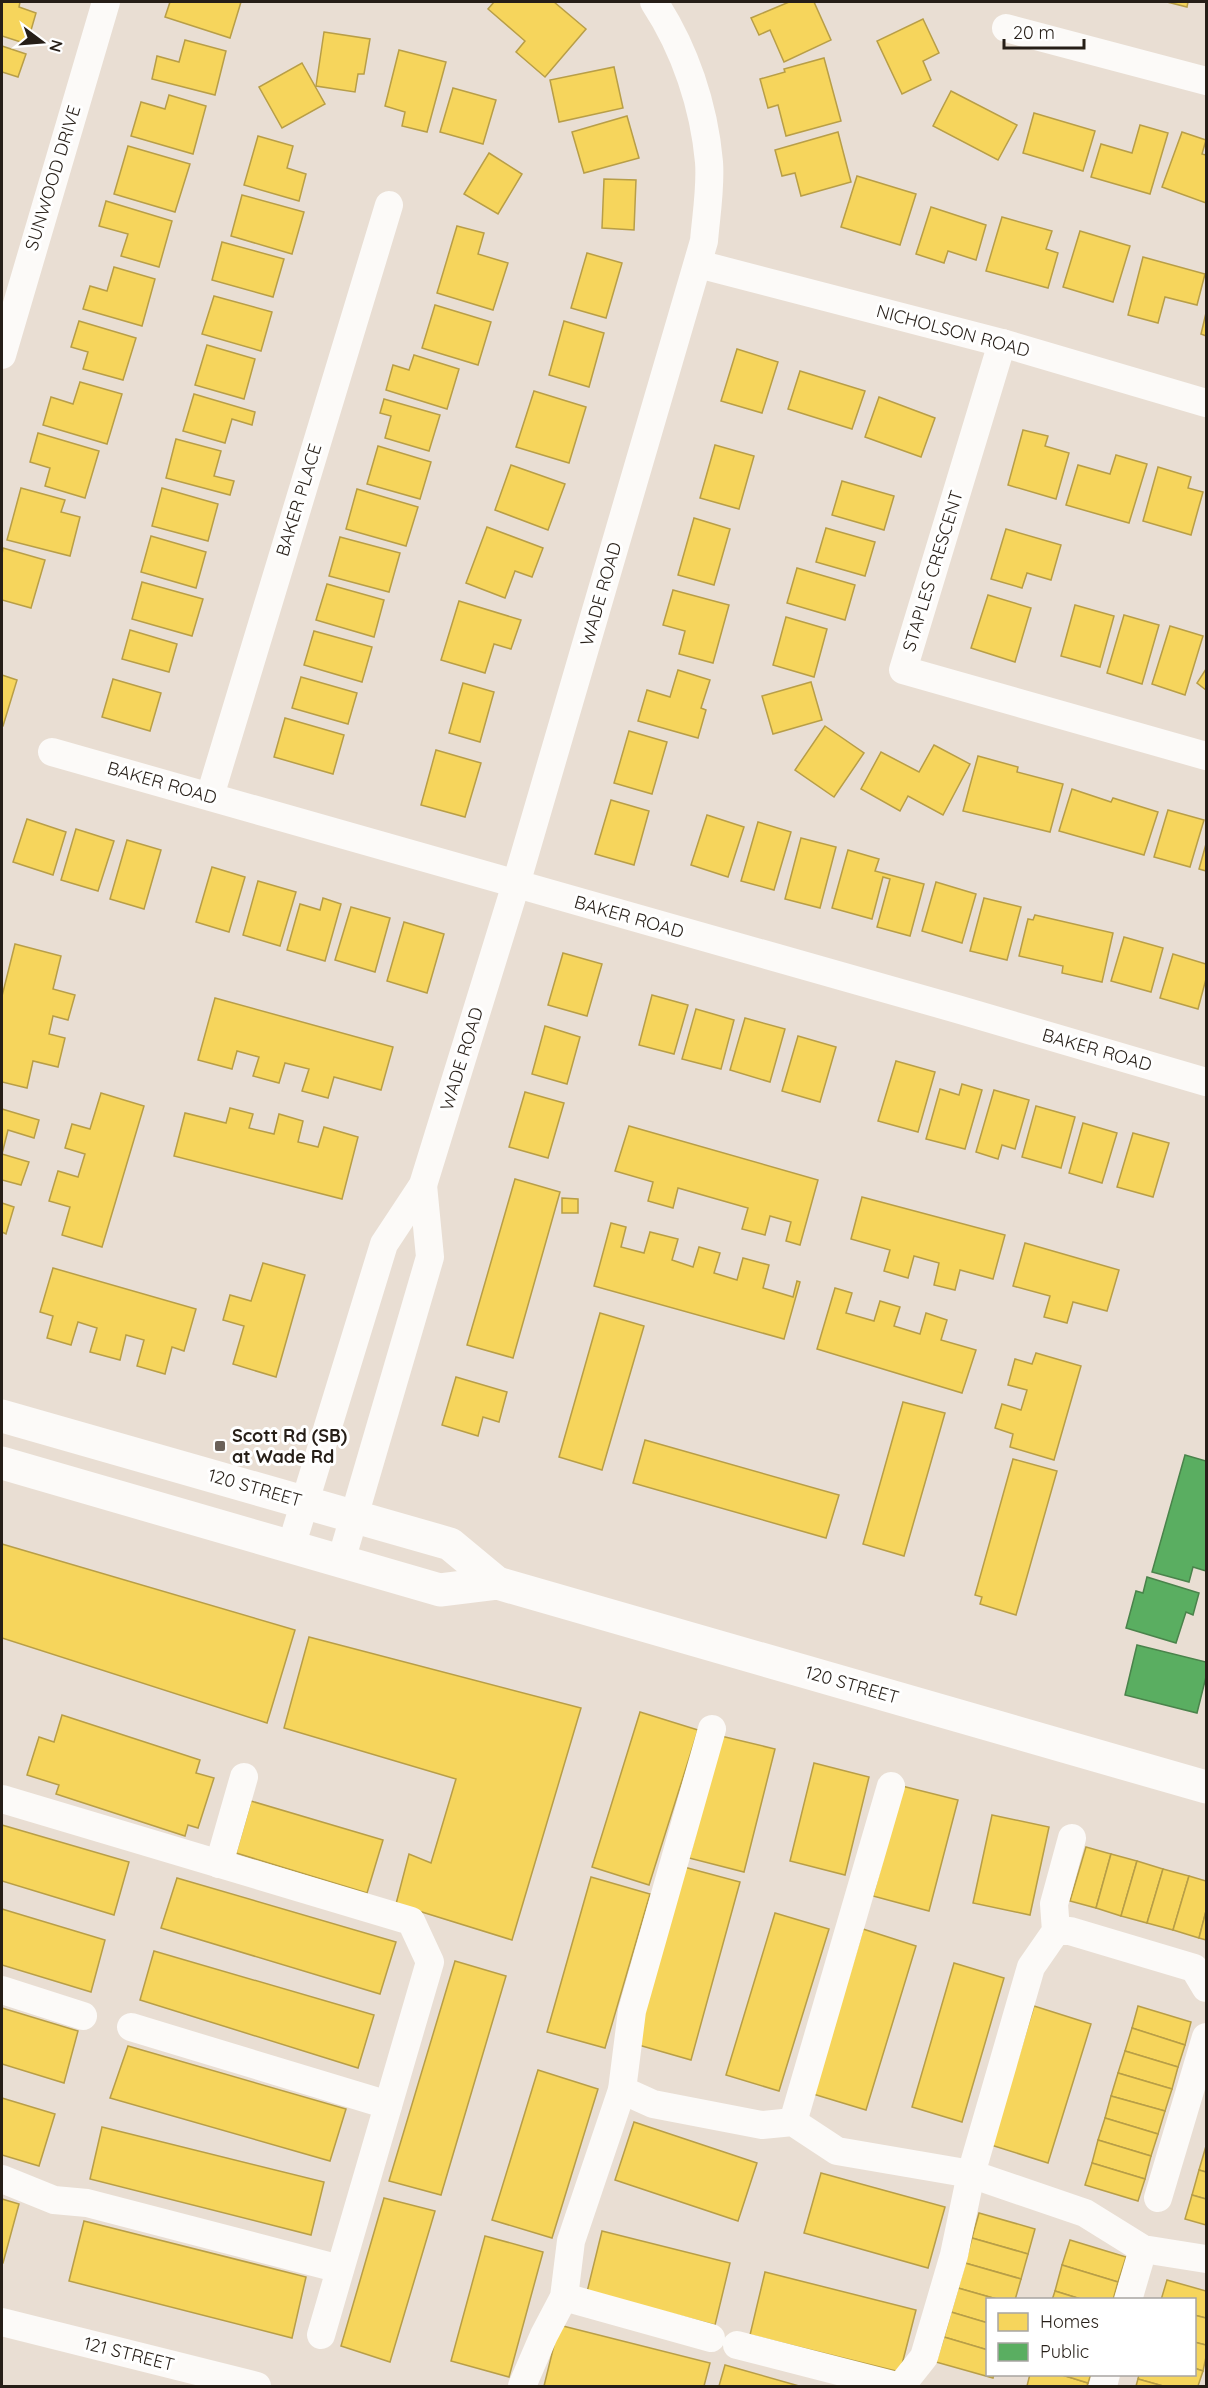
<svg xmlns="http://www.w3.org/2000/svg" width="1208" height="2388" font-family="Quicksand,sans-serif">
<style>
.homes{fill:#f6d55c;stroke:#b89e47;stroke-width:1.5}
.public{fill:#5aae61;stroke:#4a834b;stroke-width:1.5}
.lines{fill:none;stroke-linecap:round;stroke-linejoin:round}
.minor{stroke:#fcfaf8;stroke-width:28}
.major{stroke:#fcfaf8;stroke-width:33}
.poi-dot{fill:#6a6159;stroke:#fff;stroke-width:2}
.labels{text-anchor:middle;stroke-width:6;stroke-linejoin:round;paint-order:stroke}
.street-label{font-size:18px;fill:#261e17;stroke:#fff}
.poi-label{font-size:18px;font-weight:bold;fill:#261e17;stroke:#fff;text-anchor:start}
</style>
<rect width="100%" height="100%" fill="#e9ded3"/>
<g class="homes">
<polygon points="2,2 20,2 19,7 36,13 27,44 2,36"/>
<polygon points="170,2 241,2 230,38 165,17"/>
<polygon points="494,2 554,2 586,29 545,77 516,52 525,41 488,9"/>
<polygon points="789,2 814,2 831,40 784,62 770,30 759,35 751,18"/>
<polygon points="1167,2 1188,2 1187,7"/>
<polygon points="923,19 939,53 923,61 931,80 902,94 877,41"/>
<polygon points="324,32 370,39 364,74 358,74 355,92 316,86"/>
<polygon points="185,40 226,51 215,95 152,79 157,56 179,62"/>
<polygon points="2,46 26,54 18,77 2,72"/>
<polygon points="399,50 446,62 427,132 402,126 405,112 385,106"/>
<polygon points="824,58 841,121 786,136 778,105 768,108 760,79 785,72 784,69"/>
<polygon points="302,63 325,104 282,128 259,87"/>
<polygon points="614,67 623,108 559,122 550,80"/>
<polygon points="453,88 496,100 483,144 440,132"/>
<polygon points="951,91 1017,125 998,160 933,126"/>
<polygon points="169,95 206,106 193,154 131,136 141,102 165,109"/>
<polygon points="1034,113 1095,131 1083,171 1023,153"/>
<polygon points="627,116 639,158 584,173 572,132"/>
<polygon points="1140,125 1168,133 1150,194 1091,177 1101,144 1132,153"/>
<polygon points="838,132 851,182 801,196 795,173 782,176 775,150"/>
<polygon points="1182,132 1206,140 1202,154 1206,155 1206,203 1162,187"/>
<polygon points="258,136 293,146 287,168 306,174 299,201 244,185"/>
<polygon points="128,146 190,164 175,212 114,194"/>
<polygon points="489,153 522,174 498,214 464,194"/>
<polygon points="857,176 916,194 900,245 841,227"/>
<polygon points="604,179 636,180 634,230 602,228"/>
<polygon points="242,195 304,212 292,254 231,236"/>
<polygon points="106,201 172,221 159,267 121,256 128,234 99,226"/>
<polygon points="931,207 986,225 976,260 948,251 944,263 916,254"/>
<polygon points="1002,217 1052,231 1046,249 1058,253 1048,288 986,271"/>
<polygon points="457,226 484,233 478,254 508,263 493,310 437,293"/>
<polygon points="1080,231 1130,246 1113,302 1063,287"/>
<polygon points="222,242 284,259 273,297 212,280"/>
<polygon points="587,253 622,263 606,318 571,308"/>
<polygon points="1143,257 1205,274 1197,305 1165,297 1158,323 1128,315"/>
<polygon points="114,267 155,279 142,326 83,309 90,286 107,291"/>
<polygon points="214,296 272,312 261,351 202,334"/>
<polygon points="435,305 491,322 478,365 422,348"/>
<polygon points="1206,313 1206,336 1201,334"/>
<polygon points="79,321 136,338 123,380 83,369 88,352 71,347"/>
<polygon points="564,321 604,333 589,387 549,375"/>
<polygon points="207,345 255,359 244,399 195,385"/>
<polygon points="737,349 778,362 762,413 721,401"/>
<polygon points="414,355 459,369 447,409 386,390 393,365 409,370"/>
<polygon points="800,371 865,391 852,429 788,409"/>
<polygon points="80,382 122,394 107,444 43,425 51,397 73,404"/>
<polygon points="534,391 586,407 569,463 516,447"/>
<polygon points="194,394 255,412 252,425 232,419 225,443 183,431"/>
<polygon points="879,397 935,418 921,457 865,437"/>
<polygon points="384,399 440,415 429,451 385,438 391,416 380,413"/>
<polygon points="1023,430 1048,436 1045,446 1069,453 1056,499 1008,485"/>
<polygon points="38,433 99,451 85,498 45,486 50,468 30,462"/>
<polygon points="176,439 221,451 214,476 234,481 230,495 166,478"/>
<polygon points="715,445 754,456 739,509 700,498"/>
<polygon points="378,446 431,462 420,499 367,484"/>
<polygon points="1116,455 1147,464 1129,523 1066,505 1078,465 1110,474"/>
<polygon points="511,465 565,484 548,530 495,510"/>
<polygon points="1158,467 1191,477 1188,488 1203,492 1191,535 1143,521"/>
<polygon points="842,481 894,496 884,530 832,515"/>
<polygon points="21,488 65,500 61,512 80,517 70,556 7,540"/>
<polygon points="162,488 218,504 208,541 152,526"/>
<polygon points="357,489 418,507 406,546 346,529"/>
<polygon points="694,518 730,529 714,585 678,575"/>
<polygon points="487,527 543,548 532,577 515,571 505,598 466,583"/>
<polygon points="826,528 875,542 865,576 816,562"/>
<polygon points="1006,529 1061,545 1051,580 1027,573 1022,588 991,579"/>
<polygon points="151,536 206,552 196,588 141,572"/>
<polygon points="340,537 400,553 389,592 329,576"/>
<polygon points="3,548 45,560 31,608 2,600 2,555"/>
<polygon points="797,568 855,585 845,620 787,603"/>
<polygon points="142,582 203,599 192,636 132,619"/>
<polygon points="327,584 384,600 374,637 316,620"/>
<polygon points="673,590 729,605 713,663 679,654 685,631 663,625"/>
<polygon points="988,595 1031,608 1015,662 971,648"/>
<polygon points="459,601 521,620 511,649 494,644 485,673 441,660"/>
<polygon points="1075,605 1114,616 1100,667 1061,656"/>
<polygon points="1124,615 1159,625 1142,684 1107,673"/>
<polygon points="786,617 827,629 814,677 773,665"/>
<polygon points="1170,626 1203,636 1185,695 1152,684"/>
<polygon points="130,630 177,644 169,672 122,659"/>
<polygon points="314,631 372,647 362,682 304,665"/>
<polygon points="1206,669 1206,690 1197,683"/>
<polygon points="678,670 710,680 701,708 706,710 698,738 638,721 647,690 670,697"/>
<polygon points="2,675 17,680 3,726 2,726"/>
<polygon points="301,677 357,693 348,724 292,708"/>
<polygon points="113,679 161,693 150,731 102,717"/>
<polygon points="811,682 822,720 773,734 762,696"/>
<polygon points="463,683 494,692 480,742 449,733"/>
<polygon points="285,718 344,735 333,774 274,757"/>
<polygon points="825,726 864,753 834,797 795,770"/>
<polygon points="629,731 667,742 652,794 614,783"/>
<polygon points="934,745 970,764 943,815 908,796 900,811 861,789 881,752 919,772"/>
<polygon points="436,750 481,763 465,817 421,805"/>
<polygon points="978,756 1018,767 1017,772 1063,784 1050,832 963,811"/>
<polygon points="1072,789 1111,802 1113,798 1158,812 1144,855 1059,831"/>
<polygon points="611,800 649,811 634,865 595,854"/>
<polygon points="1168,810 1204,820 1190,867 1154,857"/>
<polygon points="707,815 744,827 728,877 691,865"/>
<polygon points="27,819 66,832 53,875 13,862"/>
<polygon points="758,822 791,832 774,890 741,881"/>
<polygon points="76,829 114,841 98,891 61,880"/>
<polygon points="801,838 836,847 820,908 785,899"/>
<polygon points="127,840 161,850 144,909 110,899"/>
<polygon points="1206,844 1206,871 1199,869"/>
<polygon points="848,850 879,859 875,871 924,884 910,936 877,927 890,879 883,877 872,919 832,908"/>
<polygon points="212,867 245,877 229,932 196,922"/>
<polygon points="258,881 296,892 280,946 243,935"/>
<polygon points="936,882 976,894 962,943 922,931"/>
<polygon points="323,898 341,904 325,961 287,950 300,904 320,910"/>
<polygon points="984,898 1021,907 1007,960 970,951"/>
<polygon points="351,907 390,918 375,972 335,960"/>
<polygon points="1035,915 1113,933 1102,982 1062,973 1063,966 1019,956 1028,919 1033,920"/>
<polygon points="404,922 444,934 427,993 387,981"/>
<polygon points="1124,937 1163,948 1151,992 1111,981"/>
<polygon points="15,944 61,956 53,989 75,995 68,1020 53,1016 49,1034 65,1038 58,1067 33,1061 27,1088 2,1082 2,996"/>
<polygon points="563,953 602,964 587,1016 548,1005"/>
<polygon points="1173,954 1206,964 1206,979 1198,1009 1160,998"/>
<polygon points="652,995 688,1005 674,1054 639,1045"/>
<polygon points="215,998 393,1047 381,1090 334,1077 328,1098 302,1091 309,1069 285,1063 279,1083 253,1076 259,1057 237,1051 232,1069 198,1060"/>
<polygon points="696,1009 734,1020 721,1069 682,1059"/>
<polygon points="745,1018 785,1029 770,1082 730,1070"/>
<polygon points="545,1026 580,1037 567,1084 532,1074"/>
<polygon points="798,1036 836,1047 820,1102 782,1091"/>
<polygon points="896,1061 935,1072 918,1132 878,1121"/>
<polygon points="962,1084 982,1090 965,1149 926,1139 940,1089 959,1095"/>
<polygon points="994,1090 1029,1100 1015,1149 1002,1145 998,1159 976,1152"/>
<polygon points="525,1092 564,1103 548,1158 509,1147"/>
<polygon points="101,1093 144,1106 102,1247 62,1235 70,1207 49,1201 58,1171 78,1177 85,1154 65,1148 72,1124 90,1129"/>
<polygon points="1036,1106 1075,1117 1061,1168 1022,1157"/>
<polygon points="230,1108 253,1114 249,1128 274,1134 279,1114 303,1121 298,1142 318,1147 324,1127 358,1137 342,1199 174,1156 185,1113 226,1123"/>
<polygon points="2,1109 39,1120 34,1138 8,1130 2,1154 29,1162 21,1185 2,1180"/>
<polygon points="1083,1123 1117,1133 1102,1183 1069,1173"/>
<polygon points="629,1126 818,1180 800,1245 786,1241 791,1222 770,1216 765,1235 742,1229 748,1208 678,1188 673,1208 648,1201 653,1182 615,1171"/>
<polygon points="1133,1133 1169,1143 1153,1197 1117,1187"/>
<polygon points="515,1179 560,1192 513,1358 467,1345"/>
<polygon points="862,1197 1005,1235 993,1279 960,1270 955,1290 934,1285 939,1263 914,1256 908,1278 884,1271 890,1250 851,1239"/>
<polygon points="562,1198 578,1199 578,1213 562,1213"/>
<polygon points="2,1203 14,1207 6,1234 2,1232"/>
<polygon points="611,1223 626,1227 621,1247 644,1253 650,1232 678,1239 672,1260 693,1267 699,1247 720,1253 714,1273 737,1280 743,1258 769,1265 763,1288 793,1297 797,1281 800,1282 784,1339 594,1286"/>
<polygon points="1025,1243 1119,1270 1107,1311 1073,1302 1067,1323 1044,1317 1050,1296 1013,1286"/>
<polygon points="263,1263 305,1275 276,1377 233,1364 244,1326 223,1320 230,1295 251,1301"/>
<polygon points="53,1268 196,1309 184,1351 172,1347 165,1374 137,1366 144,1340 126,1335 120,1360 90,1352 97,1328 78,1322 71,1345 47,1338 53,1316 40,1312"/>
<polygon points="835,1288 852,1293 846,1313 874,1321 880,1301 900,1307 894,1326 920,1334 926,1313 947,1320 941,1340 976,1350 962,1393 817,1349"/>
<polygon points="600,1313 644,1326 602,1470 559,1457"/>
<polygon points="1036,1353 1081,1366 1054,1460 1010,1447 1013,1434 995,1428 1002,1404 1021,1410 1027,1390 1008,1385 1015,1359 1032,1364"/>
<polygon points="456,1377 507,1392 499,1422 483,1417 478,1436 442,1425"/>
<polygon points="903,1402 945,1413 904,1556 863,1544"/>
<polygon points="645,1440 839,1495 826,1538 633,1483"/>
<polygon points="1013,1459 1057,1471 1016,1615 980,1604 982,1597 975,1595"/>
<polygon points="2,1544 295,1630 267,1723 2,1638"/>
<polygon points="309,1637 581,1708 512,1940 396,1904 409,1854 431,1863 456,1779 284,1728"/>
<polygon points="640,1712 698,1730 649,1885 592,1867"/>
<polygon points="62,1715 200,1760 196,1773 214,1778 198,1828 188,1825 185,1836 56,1794 59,1785 27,1775 39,1737 54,1742"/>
<polygon points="721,1736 775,1749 744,1872 689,1858"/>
<polygon points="814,1763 869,1777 845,1875 790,1861"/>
<polygon points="902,1786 958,1800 929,1911 873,1896"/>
<polygon points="251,1801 383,1840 367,1893 236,1853"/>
<polygon points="992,1815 1049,1827 1030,1915 973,1903"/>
<polygon points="2,1825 129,1862 114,1915 2,1881"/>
<polygon points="1086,1847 1111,1854 1096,1908 1070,1901"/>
<polygon points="1111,1854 1137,1861 1121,1916 1096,1908"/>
<polygon points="1137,1861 1163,1869 1147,1923 1121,1916"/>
<polygon points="684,1867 740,1882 691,2060 635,2044"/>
<polygon points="1163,1869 1189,1876 1173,1930 1147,1923"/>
<polygon points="1189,1876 1206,1881 1206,1911 1199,1938 1173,1930"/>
<polygon points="591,1877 650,1894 605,2048 547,2032"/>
<polygon points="177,1878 396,1942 380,1994 161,1928"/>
<polygon points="2,1909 105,1940 91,1992 2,1965"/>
<polygon points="1206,1911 1206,1940 1199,1938"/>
<polygon points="775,1913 829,1929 779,2091 726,2075"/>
<polygon points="863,1929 916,1946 866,2110 813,2094"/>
<polygon points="154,1951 374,2015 358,2068 140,2000"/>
<polygon points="455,1961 506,1976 441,2195 389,2181"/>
<polygon points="954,1963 1004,1978 962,2122 912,2107"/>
<polygon points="1034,2006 1091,2024 1048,2163 991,2145"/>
<polygon points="1138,2006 1191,2022 1185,2045 1132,2028"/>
<polygon points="2,2008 78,2031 64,2083 2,2064"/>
<polygon points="1132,2028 1185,2045 1178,2067 1125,2051"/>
<polygon points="128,2046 346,2109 330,2161 110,2098"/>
<polygon points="1125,2051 1178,2067 1172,2089 1118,2073"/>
<polygon points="538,2070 598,2089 552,2238 492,2220"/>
<polygon points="1118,2073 1172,2089 1165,2111 1111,2096"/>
<polygon points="1111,2096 1165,2111 1158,2134 1105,2118"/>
<polygon points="2,2098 55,2114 39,2166 2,2155"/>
<polygon points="1105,2118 1158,2134 1151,2156 1098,2140"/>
<polygon points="634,2122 757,2163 738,2221 615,2180"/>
<polygon points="102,2127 324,2182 311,2235 90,2179"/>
<polygon points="1098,2140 1151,2156 1145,2179 1092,2163"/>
<polygon points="1206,2146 1206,2172 1199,2170"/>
<polygon points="1092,2163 1145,2179 1138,2201 1085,2185"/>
<polygon points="1199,2170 1206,2172 1206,2199 1192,2195"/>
<polygon points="821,2173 945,2207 928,2268 804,2233"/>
<polygon points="1192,2195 1206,2199 1206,2225 1185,2219"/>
<polygon points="384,2198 435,2211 390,2362 341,2346"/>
<polygon points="2,2199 19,2204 3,2263 2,2263"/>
<polygon points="979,2213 1035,2229 1028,2254 972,2238"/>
<polygon points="84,2221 306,2277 292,2338 69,2281"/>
<polygon points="602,2231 730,2263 715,2325 587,2292"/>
<polygon points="485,2236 543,2252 509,2377 451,2361"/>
<polygon points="972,2238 1028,2254 1021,2279 965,2263"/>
<polygon points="1070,2240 1126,2257 1118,2282 1062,2265"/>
<polygon points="965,2263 1021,2279 1015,2300 1000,2300 958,2288"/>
<polygon points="1062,2265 1118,2282 1113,2300 1084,2300 1055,2291"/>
<polygon points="765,2272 916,2310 900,2372 750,2335"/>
<polygon points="1167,2280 1206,2291 1206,2318 1194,2315 1194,2300 1161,2300"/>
<polygon points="958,2288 1000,2300 988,2300 988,2323 951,2312"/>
<polygon points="1055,2291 1084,2300 1052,2300"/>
<polygon points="951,2312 988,2323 988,2350 944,2337"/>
<polygon points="1194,2315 1206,2318 1206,2345 1194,2342"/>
<polygon points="559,2325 710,2363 704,2386 544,2386"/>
<polygon points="944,2337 988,2350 988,2374 994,2374 993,2378 936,2362"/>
<polygon points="1194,2342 1206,2345 1206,2357 1203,2371 1194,2368"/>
<polygon points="725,2365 799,2386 719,2386"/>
<polygon points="1194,2368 1203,2371 1198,2386 1163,2386 1138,2379 1139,2374 1194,2374"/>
<polygon points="1030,2374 1059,2374 1088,2383 1087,2386 1027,2386"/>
<polygon points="1059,2374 1091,2374 1088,2383"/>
<polygon points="1138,2379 1163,2386 1136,2386"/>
</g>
<g class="public">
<polygon points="1185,1455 1206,1461 1206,1571 1193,1567 1189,1582 1152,1572"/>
<polygon points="1147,1577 1199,1593 1193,1615 1186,1612 1176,1643 1126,1628 1136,1591 1143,1593"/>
<polygon points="1137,1645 1206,1662 1206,1677 1197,1713 1125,1695"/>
</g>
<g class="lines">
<g class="minor">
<polyline points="1006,28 1206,81"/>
<polyline points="698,264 1002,343 1206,403"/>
<polyline points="1002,343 903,670 1206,756"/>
<polyline points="2,355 106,2"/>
<polyline points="52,752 957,1009 1206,1082"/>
<polyline points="210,796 389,205"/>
<path d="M291,1547L384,1244L423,1185L516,884L704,241C706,216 711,188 709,162C704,106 685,49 654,2"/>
<polyline points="341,1561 430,1257 423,1185"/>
<polyline points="2,1799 411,1921 430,1962 321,2335"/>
<polyline points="219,1864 244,1777"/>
<polyline points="1056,1931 1070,1931 1194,1968 1206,1988"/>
<polyline points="2,1990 83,2016"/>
<polyline points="131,2027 388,2105"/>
<polyline points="622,2090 653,2104 762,2125 793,2122 837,2151 971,2174 1085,2213 1143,2249 1206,2259"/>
<polyline points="793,2122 891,1786"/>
<polyline points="2,2179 54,2200 87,2203 340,2269"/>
<polyline points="1158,2198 1206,2037"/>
<polyline points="564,2297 711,2338"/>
<polyline points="1128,2300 1143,2249"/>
<polyline points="2,2322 257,2386"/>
<polyline points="737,2345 897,2386"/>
<polyline points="522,2386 544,2335 564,2297 571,2241 622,2090 632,2011 712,1729"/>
<polyline points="901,2386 924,2357 954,2255 971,2174 1031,1967 1056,1931 1054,1904 1072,1838"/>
<polyline points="1103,2386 1106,2374"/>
</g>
<g class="major">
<polyline points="2,1416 450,1544 497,1583"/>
<polyline points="2,1463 440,1590 497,1583 1206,1787"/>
</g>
</g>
<rect class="poi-dot" x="214" y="1440" width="12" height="12" rx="3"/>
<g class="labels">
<g class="street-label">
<text transform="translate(53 178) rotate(-73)" y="6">SUNWOOD DRIVE</text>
<text transform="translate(953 331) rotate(15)" y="6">NICHOLSON ROAD</text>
<text transform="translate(299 500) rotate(-73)" y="6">BAKER PLACE</text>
<text transform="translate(933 571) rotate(-73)" y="6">STAPLES CRESCENT</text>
<text transform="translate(601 594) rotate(-74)" y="6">WADE ROAD</text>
<text transform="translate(162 783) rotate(16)" y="6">BAKER ROAD</text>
<text transform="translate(629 917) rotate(16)" y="6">BAKER ROAD</text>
<text transform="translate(1097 1050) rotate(16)" y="6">BAKER ROAD</text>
<text transform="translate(462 1059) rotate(-73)" y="6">WADE ROAD</text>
<text transform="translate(255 1488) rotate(16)" y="6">120 STREET</text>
<text transform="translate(852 1685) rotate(16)" y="6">120 STREET</text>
<text transform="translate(129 2354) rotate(14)" y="6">121 STREET</text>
</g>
<g class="poi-label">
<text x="232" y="1442">Scott Rd (SB)<tspan x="232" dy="21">at Wade Rd</tspan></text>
</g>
</g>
<rect width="1208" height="2388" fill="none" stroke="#261e17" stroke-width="6"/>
<rect x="986" y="2298" width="210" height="78" fill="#ffffff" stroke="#a8a5a2" stroke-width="1.5"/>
<rect x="998" y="2313" width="30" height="18" fill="#f6d55c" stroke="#a8a5a2" stroke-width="1.5"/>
<text x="1040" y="2328" font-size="18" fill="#261e17">Homes</text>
<rect x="998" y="2343" width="30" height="18" fill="#5aae61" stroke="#a8a5a2" stroke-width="1.5"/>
<text x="1040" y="2358" font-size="18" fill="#261e17">Public</text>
<g transform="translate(42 42) rotate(106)" stroke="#ffffff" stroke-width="4.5" paint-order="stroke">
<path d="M0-4.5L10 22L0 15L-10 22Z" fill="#261e17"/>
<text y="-9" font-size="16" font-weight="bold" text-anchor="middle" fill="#261e17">N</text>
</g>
<path d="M1004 39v9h80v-9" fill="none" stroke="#261e17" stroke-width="3"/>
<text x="1013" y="39" font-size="18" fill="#261e17" stroke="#ffffff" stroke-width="4.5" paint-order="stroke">20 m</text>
</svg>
